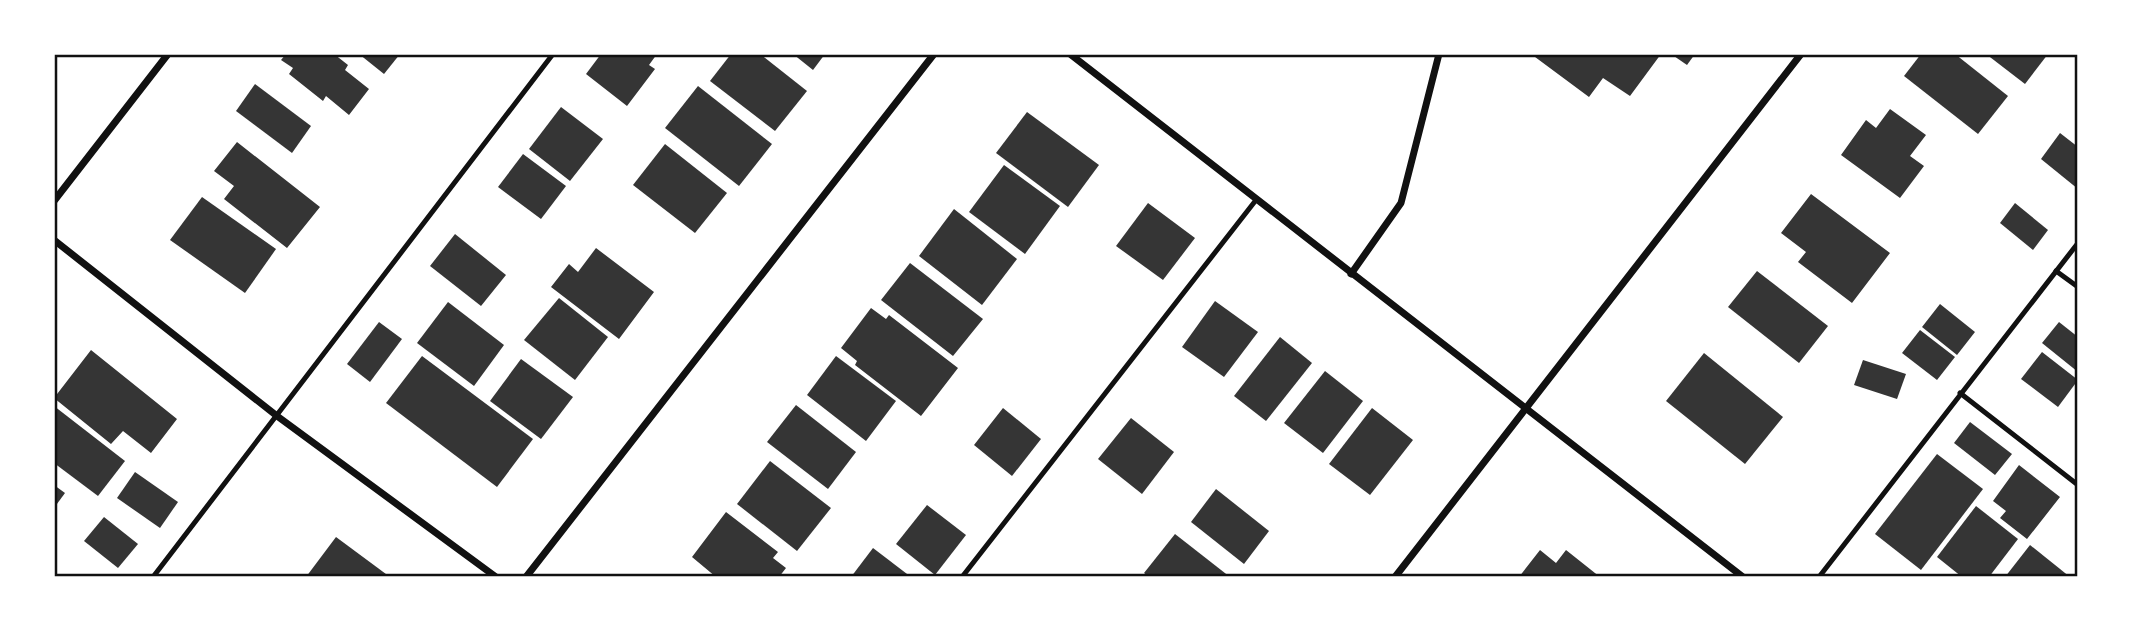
<svg xmlns="http://www.w3.org/2000/svg" width="2132" height="631" font-family="Rubik,sans-serif">
<style>
.building{fill:#353535}
.lines{fill:none;stroke-linecap:round;stroke-linejoin:round}
.service{stroke:#111;stroke-width:5}
.minor{stroke:#111;stroke-width:7}
.neatline{fill:none;stroke:#111;stroke-width:2.5}
</style>
<rect width="100%" height="100%" fill="#fff"/>
<g class="building">
<polygon points="286,54 334,54 348,65 345,70 369,89 349,115 326,96 323,101 289,74 293,68 281,60"/>
<polygon points="359,54 400,54 384,74"/>
<polygon points="601,54 657,54 649,65 655,69 627,106 586,74"/>
<polygon points="731,54 760,54 807,91 775,131 710,81"/>
<polygon points="793,54 825,54 813,70"/>
<polygon points="1531,54 1661,54 1630,96 1603,78 1589,97"/>
<polygon points="1671,54 1695,54 1687,65"/>
<polygon points="1921,54 1955,54 2008,96 1978,134 1904,76"/>
<polygon points="1986,54 2048,54 2025,84"/>
<polygon points="255,84 311,126 292,153 236,111"/>
<polygon points="698,86 772,144 739,186 665,128"/>
<polygon points="561,107 603,139 570,181 529,149"/>
<polygon points="1890,109 1926,135 1910,156 1924,166 1900,198 1841,155 1866,120 1876,128"/>
<polygon points="1027,112 1099,165 1068,207 996,153"/>
<polygon points="2060,133 2078,147 2078,189 2041,159"/>
<polygon points="237,142 320,207 287,248 224,199 234,186 214,171"/>
<polygon points="665,144 727,193 695,233 633,185"/>
<polygon points="523,154 566,186 541,219 498,187"/>
<polygon points="1004,165 1060,206 1025,254 969,212"/>
<polygon points="1811,194 1890,253 1852,303 1798,262 1806,252 1781,233"/>
<polygon points="202,197 276,249 245,293 170,240"/>
<polygon points="1148,203 1195,238 1163,280 1116,246"/>
<polygon points="2015,203 2048,230 2033,250 2000,223"/>
<polygon points="954,209 1017,259 982,305 919,256"/>
<polygon points="455,234 506,275 481,306 430,266"/>
<polygon points="596,248 654,292 619,339 551,287 569,264 578,272"/>
<polygon points="910,263 983,319 953,356 881,300"/>
<polygon points="1757,271 1828,326 1799,363 1728,307"/>
<polygon points="559,298 608,337 575,380 524,340"/>
<polygon points="1215,301 1258,332 1224,377 1182,347"/>
<polygon points="448,302 504,345 474,386 417,343"/>
<polygon points="1940,304 1975,332 1957,355 1922,327"/>
<polygon points="871,308 886,319 889,315 958,368 921,416 855,365 857,361 841,348"/>
<polygon points="379,322 402,339 370,382 347,364"/>
<polygon points="2059,322 2078,337 2078,372 2042,343"/>
<polygon points="1920,330 1955,357 1937,380 1902,353"/>
<polygon points="1280,337 1312,363 1266,421 1234,396"/>
<polygon points="91,350 177,419 151,453 123,431 111,444 54,398"/>
<polygon points="2042,352 2078,380 2058,407 2021,379"/>
<polygon points="1704,353 1783,417 1745,464 1666,401"/>
<polygon points="422,356 533,439 497,487 386,403"/>
<polygon points="836,356 896,401 866,441 807,395"/>
<polygon points="521,359 573,397 541,439 490,401"/>
<polygon points="1863,360 1906,374 1897,399 1854,385"/>
<polygon points="1325,371 1363,401 1323,453 1284,423"/>
<polygon points="796,405 856,452 828,489 767,442"/>
<polygon points="54,406 125,461 98,496 54,463"/>
<polygon points="1003,408 1041,439 1012,476 974,445"/>
<polygon points="1372,408 1413,440 1370,495 1329,464"/>
<polygon points="1131,418 1174,452 1142,494 1098,459"/>
<polygon points="1970,422 2012,454 1995,475 1954,443"/>
<polygon points="1937,454 1983,489 1921,570 1875,534"/>
<polygon points="770,461 831,508 797,551 737,504"/>
<polygon points="2019,465 2060,497 2027,539 2000,518 2006,511 1993,501"/>
<polygon points="135,472 178,502 160,528 117,498"/>
<polygon points="54,485 65,493 54,508"/>
<polygon points="1216,489 1269,531 1244,564 1191,522"/>
<polygon points="927,505 966,535 935,575 896,544"/>
<polygon points="1976,506 2018,539 1989,577 1962,577 1937,557"/>
<polygon points="726,512 778,552 773,558 786,568 779,577 716,577 692,557"/>
<polygon points="104,517 138,544 118,568 84,541"/>
<polygon points="1175,534 1230,577 1149,577 1144,573"/>
<polygon points="336,537 390,577 306,577"/>
<polygon points="2030,545 2070,577 2005,577"/>
<polygon points="873,548 911,577 851,577"/>
<polygon points="1540,550 1556,563 1566,550 1600,577 1519,577"/>
</g>
<g class="lines">
<g class="service">
<polyline points="2056,271 2078,287"/>
<polyline points="1960,393 2078,485"/>
<polyline points="153,577 553,54"/>
<polyline points="962,577 1256,200"/>
<polyline points="1819,577 2078,243"/>
</g>
<g class="minor">
<polyline points="1070,54 1743,577"/>
<polyline points="54,201 168,54"/>
<polyline points="54,240 277,416 496,577"/>
<polyline points="1351,274 1401,203 1439,54"/>
<polyline points="526,577 934,54"/>
<polyline points="1395,577 1801,54"/>
</g>
</g>
<rect width="2132" height="631" fill="none" stroke="#ffffff" stroke-width="112"/>
<rect x="56" y="56" width="2020" height="519" class="neatline"/>
</svg>
